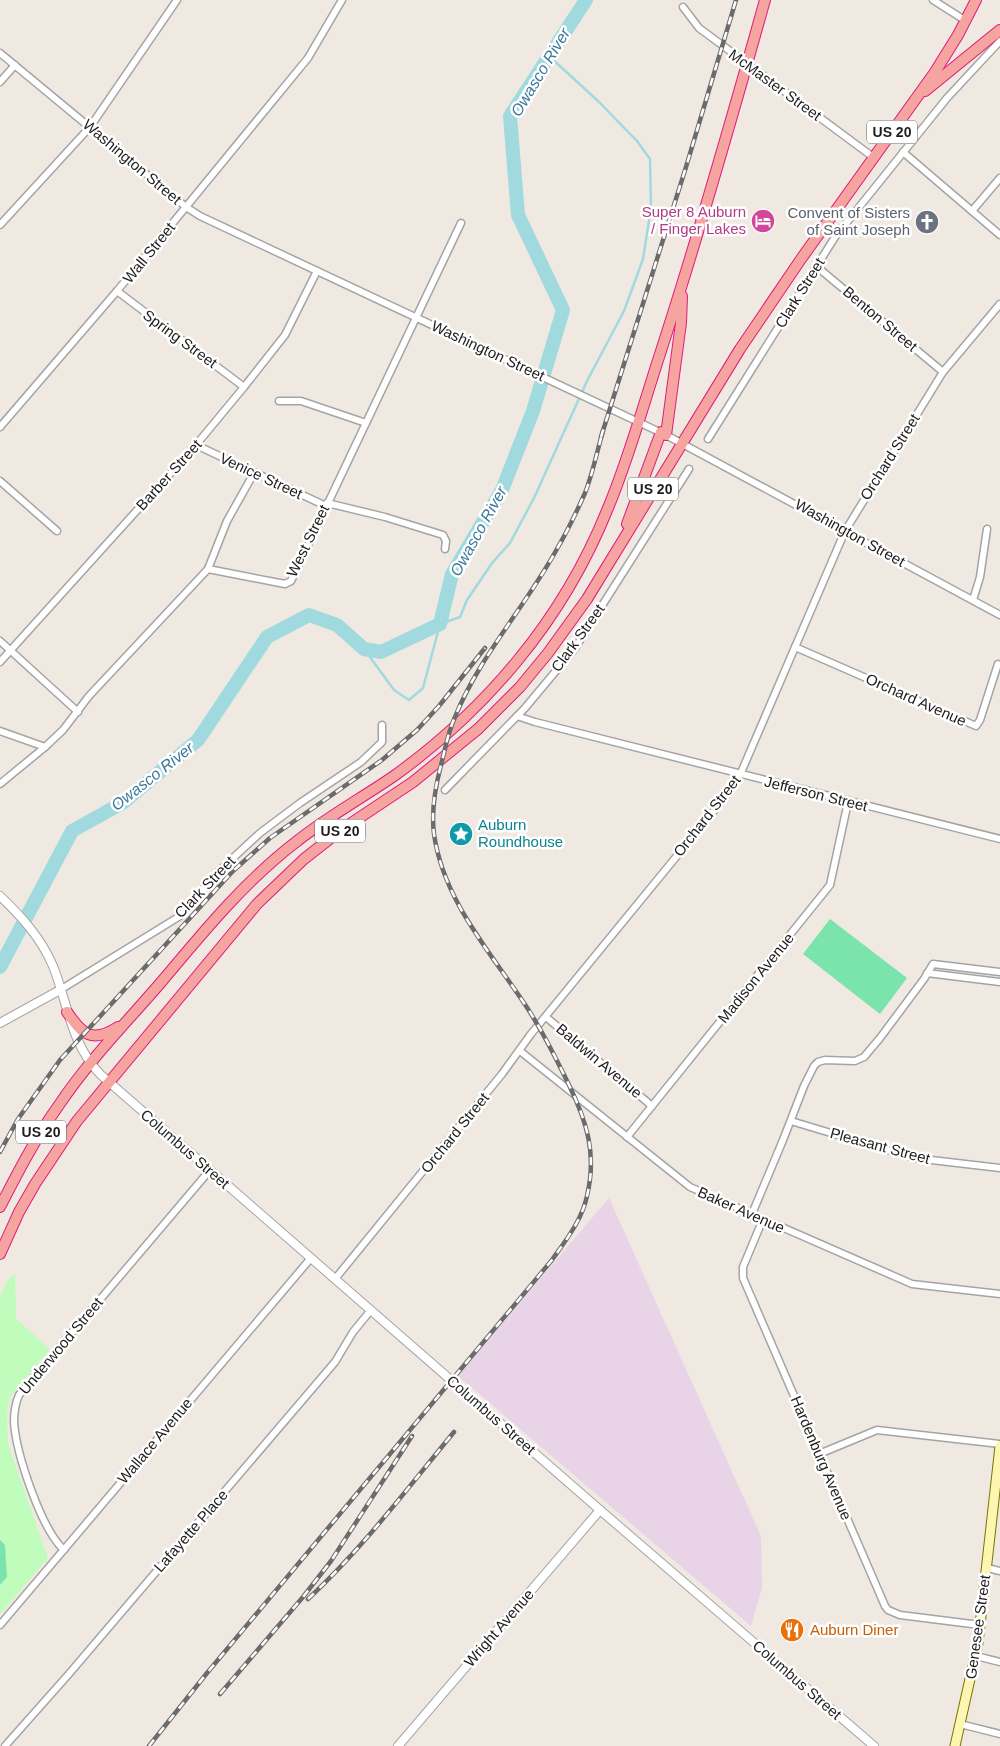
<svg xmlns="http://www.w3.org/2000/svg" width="1000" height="1746" font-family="Arial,sans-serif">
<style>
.industrial{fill:#e8d3e7}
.park{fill:#c0fcbc}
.pitch{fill:#7be3ac}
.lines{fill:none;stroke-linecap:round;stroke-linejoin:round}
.stream{stroke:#a0dadf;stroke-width:2.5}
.river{stroke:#a0dadf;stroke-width:14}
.minor-casing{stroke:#a4a4a4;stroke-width:9}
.tertiary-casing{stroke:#a4a4a4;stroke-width:10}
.secondary-casing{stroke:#787300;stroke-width:11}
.trunk-casing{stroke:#e11a7c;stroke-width:12}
.minor{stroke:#fff;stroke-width:6}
.tertiary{stroke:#fff;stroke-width:8}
.secondary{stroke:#fdf6b2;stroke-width:9}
.trunk{stroke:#f5a49f;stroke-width:10}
.rail-casing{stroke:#6b6b6b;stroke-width:4.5}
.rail{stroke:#fff;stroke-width:2.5;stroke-dasharray:8;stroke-linecap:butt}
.labels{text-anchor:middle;stroke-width:5;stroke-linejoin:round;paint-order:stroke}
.shield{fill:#fff;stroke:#616161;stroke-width:1}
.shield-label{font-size:14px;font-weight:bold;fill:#1d1d1d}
.street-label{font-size:15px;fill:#1d1d1d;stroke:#fff}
.hotel-label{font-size:15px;fill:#b23c85;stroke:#fff;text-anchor:end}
.worship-label{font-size:15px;fill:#5b616d;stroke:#fff;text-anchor:end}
.culture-label{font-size:15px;fill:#0d838f;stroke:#fff;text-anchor:start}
.food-label{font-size:15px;fill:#c56008;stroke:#fff;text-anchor:start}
.water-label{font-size:16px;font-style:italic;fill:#3c7999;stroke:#fff}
</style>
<rect width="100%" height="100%" fill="#efe9e2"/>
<polygon class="industrial" points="609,1198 761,1536 762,1588 751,1626 458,1376"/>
<polygon class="park" points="15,1273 16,1319 50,1349 10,1397 7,1414 8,1444 48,1558 0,1614 0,1296 7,1281"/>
<g class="pitch">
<polygon points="830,919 907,978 880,1014 803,954"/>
<polygon points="0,1540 5,1545 7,1577 0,1585"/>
</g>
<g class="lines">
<polyline class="stream" points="364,649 394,690 409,700 423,688 440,624 460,617 467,600 492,563 510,543 534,498 587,381 624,311 643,259 651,208 650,159 637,141 598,101 549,56"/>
<polyline class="river" points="0,967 72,831 124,802 198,740 267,637 309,615 337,625 364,649 381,652 440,624 452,574 502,490 533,411 563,310 518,215 510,116 586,0"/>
<g class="minor-casing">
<g id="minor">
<polyline points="933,0 966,21"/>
<polyline points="683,7 699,28 873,157"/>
<polyline points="0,53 186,207 200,216 666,435 1000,615"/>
<polyline points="0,82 15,65"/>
<polyline points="903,152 1000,235"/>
<polyline points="972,211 1000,178"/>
<polyline points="0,225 90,127 177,0"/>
<polyline points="816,266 943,372"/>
<polyline points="117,291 244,387"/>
<polyline points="279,401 301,401 366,423"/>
<polyline points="0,427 117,291 308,58 342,0"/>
<polyline points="708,439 835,237 947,98 1000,41"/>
<polyline points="196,445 326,506"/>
<polyline points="0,481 57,531"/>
<polyline points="327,503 385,517 443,535 446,541 445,549"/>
<polyline points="208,569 227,521 254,473"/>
<polyline points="973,600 980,577 987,529"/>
<polyline points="0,641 78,712"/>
<polyline points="795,647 976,726 980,720 998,664"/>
<polyline points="0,662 196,445 244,387 285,335 317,271"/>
<polyline points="517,716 535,722 1000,839"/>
<polyline points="0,731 45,747"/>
<polyline points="0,784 45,747 63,730 89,696 208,569 285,584 291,581 461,223"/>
<polyline points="445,790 525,708 575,648 689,469"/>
<polyline points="927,973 1000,982"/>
<polyline points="60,990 180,916 219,871 260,833 300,803 361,762 382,742 382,725"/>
<polyline points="546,1017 652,1106"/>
<polyline points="520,1051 690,1187 912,1284 1000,1294"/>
<polyline points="791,1121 914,1158 1000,1168"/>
<polyline points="627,1137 830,885 848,802"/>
<polyline points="752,1214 783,1140 804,1086 814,1066 818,1062 825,1060 855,1061 864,1057 880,1038 924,979 933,964 1000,972"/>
<polyline points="763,1219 743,1267 743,1278 885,1606 888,1610 900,1615 980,1625"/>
<polyline points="335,1279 502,1074 531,1034 717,807 740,775 845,531 943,372 1000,304"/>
<polyline points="819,1454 877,1430 1000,1444"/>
<path d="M64,1550C41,1529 16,1453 14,1422C14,1413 15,1404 19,1395L210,1170"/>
<polyline points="987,1568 1000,1571"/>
<polyline points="0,1625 311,1258"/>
<polyline points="976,1656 1000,1662"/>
<polyline points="960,1724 1000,1734"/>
<polyline points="5,1746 68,1675 335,1362 353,1332 371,1310"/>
</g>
</g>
<g class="tertiary-casing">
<g id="tertiary">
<path d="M0,896C22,917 41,938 53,966C68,1004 71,1045 101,1075L600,1510L874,1746"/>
<polyline points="0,1023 60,990"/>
<polyline points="398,1746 600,1510"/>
</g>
</g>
<g class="secondary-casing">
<polyline id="secondary" points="955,1746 978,1643 1000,1446"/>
</g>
<g class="trunk-casing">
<g id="trunk">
<polyline points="925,91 1000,30"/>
<polyline points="666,435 681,323 682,296"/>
<polyline points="627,524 661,432"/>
<path d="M67,1012C82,1034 92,1044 118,1027"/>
<path d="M0,1207C18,1172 36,1137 59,1105C89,1060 128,1021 163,980C204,931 245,881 296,842C327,817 362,798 394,776C440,743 482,704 518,660C555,615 586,563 608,508C629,458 643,406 660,354C698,237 732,118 765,0"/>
<polyline points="0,1254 19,1212 35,1184 77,1121 257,904 304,859 341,830 413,782 478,729 520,687 548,653 587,599 740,349 801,259 935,72 958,35 976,0"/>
</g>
</g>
<use href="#minor" class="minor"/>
<use href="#tertiary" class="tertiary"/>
<use href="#secondary" class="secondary"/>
<use href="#trunk" class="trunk"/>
<g class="rail-casing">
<g id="rail">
<polyline points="601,437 686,167 736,0"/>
<polyline points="0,1152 18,1119 60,1060 233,871 270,838 382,760 417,730 439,706 485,648"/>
<path d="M308,1599C362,1549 407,1489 454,1432"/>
<polyline points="220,1694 303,1597 331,1561 412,1436"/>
<path d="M149,1746L207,1673L552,1260C566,1240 582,1220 587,1196C597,1154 587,1122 569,1085C555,1056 540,1026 522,1000C487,948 443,898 434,834C431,811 435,788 441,765C445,750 448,732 455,717C480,655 527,605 558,547C568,530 577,511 585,493C593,473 597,451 603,431"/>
</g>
</g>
<use href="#rail" class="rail"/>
</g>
<defs>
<g id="hotel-disc" transform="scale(1.25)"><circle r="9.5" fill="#d1479c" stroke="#fff"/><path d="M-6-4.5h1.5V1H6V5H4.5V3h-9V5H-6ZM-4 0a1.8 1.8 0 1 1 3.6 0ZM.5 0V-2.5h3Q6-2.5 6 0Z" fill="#fff"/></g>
<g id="church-disc" transform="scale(1.25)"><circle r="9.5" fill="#6b7280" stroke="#fff"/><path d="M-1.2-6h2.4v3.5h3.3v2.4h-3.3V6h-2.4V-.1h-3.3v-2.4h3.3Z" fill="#fff"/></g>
<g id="sight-disc" transform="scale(1.25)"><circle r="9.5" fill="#0f9aa8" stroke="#fff"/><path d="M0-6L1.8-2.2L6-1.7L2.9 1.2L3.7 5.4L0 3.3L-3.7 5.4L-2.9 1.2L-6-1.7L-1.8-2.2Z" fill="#fff"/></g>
<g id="restaurant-disc" transform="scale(1.25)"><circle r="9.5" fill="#e8710a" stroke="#fff"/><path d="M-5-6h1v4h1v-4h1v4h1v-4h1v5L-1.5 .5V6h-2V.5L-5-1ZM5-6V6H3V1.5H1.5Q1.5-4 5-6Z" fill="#fff"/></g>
</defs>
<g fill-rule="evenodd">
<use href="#hotel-disc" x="763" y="221"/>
<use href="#church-disc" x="927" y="222"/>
<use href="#sight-disc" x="461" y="834"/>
<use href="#restaurant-disc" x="792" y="1630"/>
</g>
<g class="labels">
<g class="shield">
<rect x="867" y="120.5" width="50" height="23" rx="4"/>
<rect x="628" y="477.5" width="50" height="23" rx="4"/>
<rect x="315" y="819.5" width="50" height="23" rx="4"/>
<rect x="16" y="1120.5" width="50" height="23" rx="4"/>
</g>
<g class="shield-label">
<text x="892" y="137">US 20</text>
<text x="653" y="494">US 20</text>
<text x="340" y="836">US 20</text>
<text x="41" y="1137">US 20</text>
</g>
<g class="street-label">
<text transform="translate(775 85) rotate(36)" y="5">McMaster Street</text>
<text transform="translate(132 162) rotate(40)" y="5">Washington Street</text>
<text transform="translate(149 253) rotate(-51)" y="5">Wall Street</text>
<text transform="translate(800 293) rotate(-58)" y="5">Clark Street</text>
<text transform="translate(880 319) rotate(40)" y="5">Benton Street</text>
<text transform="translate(180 339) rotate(36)" y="5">Spring Street</text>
<text transform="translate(488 351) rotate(25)" y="5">Washington Street</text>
<text transform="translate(890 457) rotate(-58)" y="5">Orchard Street</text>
<text transform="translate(169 475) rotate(-48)" y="5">Barber Street</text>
<text transform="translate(261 476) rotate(25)" y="5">Venice Street</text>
<text transform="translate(850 533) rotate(29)" y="5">Washington Street</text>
<text transform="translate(308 541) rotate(-64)" y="5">West Street</text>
<text transform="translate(578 638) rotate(-54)" y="5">Clark Street</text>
<text transform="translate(916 700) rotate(24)" y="5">Orchard Avenue</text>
<text transform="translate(816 794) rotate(14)" y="5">Jefferson Street</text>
<text transform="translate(707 816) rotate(-52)" y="5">Orchard Street</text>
<text transform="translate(205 887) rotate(-46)" y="5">Clark Street</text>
<text transform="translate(756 978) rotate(-51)" y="5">Madison Avenue</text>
<text transform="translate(599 1061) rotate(40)" y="5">Baldwin Avenue</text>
<text transform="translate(455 1133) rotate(-51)" y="5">Orchard Street</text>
<text transform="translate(880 1146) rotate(15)" y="5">Pleasant Street</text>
<text transform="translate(185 1149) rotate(41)" y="5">Columbus Street</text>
<text transform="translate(741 1210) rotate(24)" y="5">Baker Avenue</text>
<text transform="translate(61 1346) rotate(-50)" y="5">Underwood Street</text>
<text transform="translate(491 1415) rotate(41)" y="5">Columbus Street</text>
<text transform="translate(155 1441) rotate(-50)" y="5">Wallace Avenue</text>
<text transform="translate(821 1458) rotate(67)" y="5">Hardenburg Avenue</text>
<text transform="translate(191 1531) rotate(-49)" y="5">Lafayette Place</text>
<text transform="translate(978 1627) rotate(-82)" y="5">Genesee Street</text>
<text transform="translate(499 1628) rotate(-49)" y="5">Wright Avenue</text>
<text transform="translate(797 1680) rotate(41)" y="5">Columbus Street</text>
</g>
<g class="hotel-label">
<text x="746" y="217">Super 8 Auburn<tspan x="746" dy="17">/ Finger Lakes</tspan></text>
</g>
<g class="worship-label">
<text x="910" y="218">Convent of Sisters<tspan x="910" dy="17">of Saint Joseph</tspan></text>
</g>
<g class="culture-label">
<text x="478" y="830">Auburn<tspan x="478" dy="17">Roundhouse</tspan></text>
</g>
<g class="food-label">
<text x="810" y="1635">Auburn Diner</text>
</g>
<g class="water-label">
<text transform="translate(540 72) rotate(-59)" y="6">Owasco River</text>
<text transform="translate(478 531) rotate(-61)" y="6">Owasco River</text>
<text transform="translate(152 776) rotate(-38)" y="6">Owasco River</text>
</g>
</g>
</svg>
